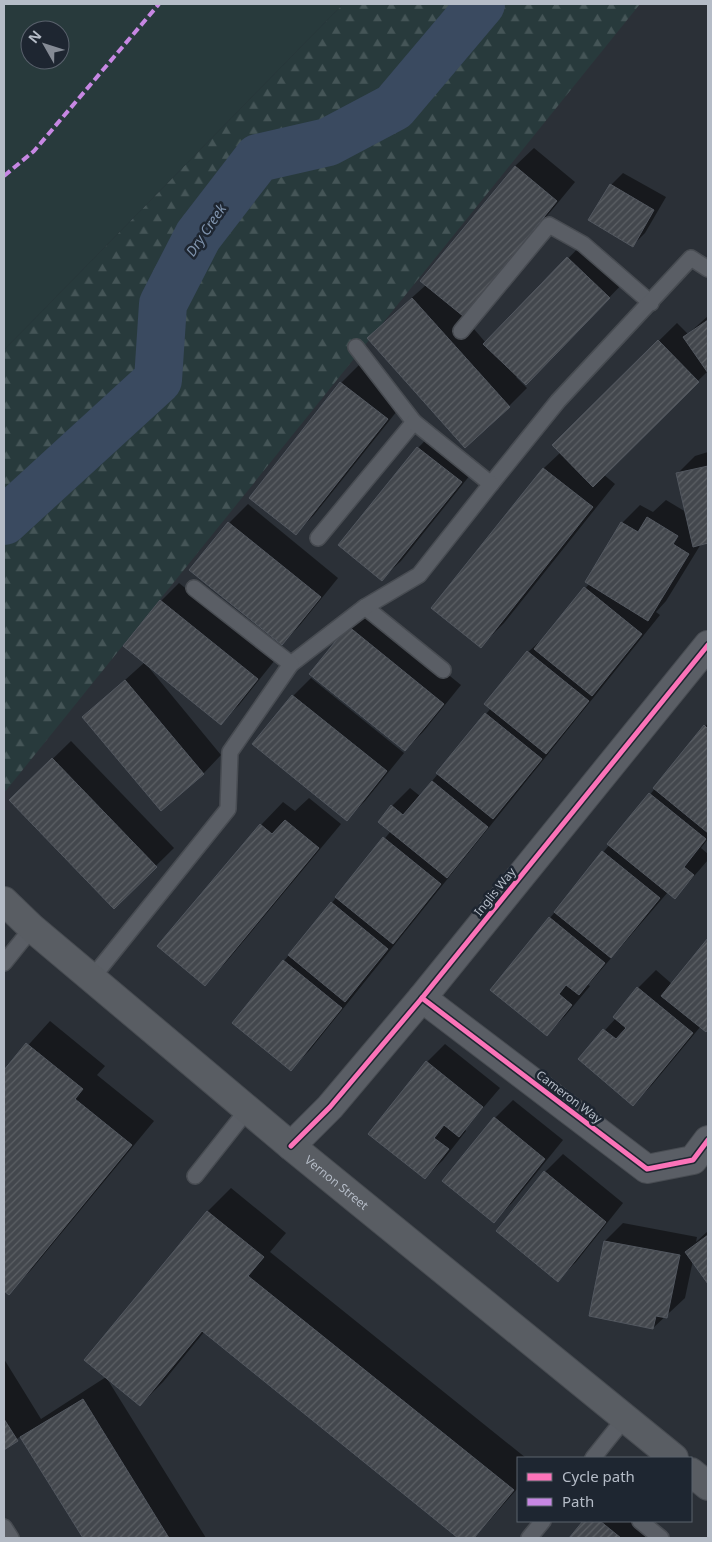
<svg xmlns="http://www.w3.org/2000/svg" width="712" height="1542" font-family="'Noto Sans',sans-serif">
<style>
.forest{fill:url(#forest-firs)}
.park{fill:#283a3c;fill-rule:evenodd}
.shadow{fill:#0007}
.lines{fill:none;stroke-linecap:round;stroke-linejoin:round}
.river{stroke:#3a4a60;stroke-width:48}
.building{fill:url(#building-hatch);stroke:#52575f}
.lane-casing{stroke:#484c52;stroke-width:18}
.street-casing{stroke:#484c52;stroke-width:30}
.secondary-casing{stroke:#484c52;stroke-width:30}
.lane{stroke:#5a5e65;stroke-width:15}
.street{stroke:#5a5e65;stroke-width:28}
.secondary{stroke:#595d63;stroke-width:28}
.quiet{stroke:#c787e3;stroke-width:4;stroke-dasharray:8 4;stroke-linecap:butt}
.cycleway-casing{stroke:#1e2631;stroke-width:8}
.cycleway{stroke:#fb73b8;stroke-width:5}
.labels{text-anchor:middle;stroke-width:5;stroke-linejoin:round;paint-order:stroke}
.street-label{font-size:12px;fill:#b5bcc7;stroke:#1e2631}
.water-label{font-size:14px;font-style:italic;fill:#7f93ad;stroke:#1e2631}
</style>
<defs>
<pattern id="forest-firs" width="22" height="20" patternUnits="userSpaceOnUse" patternTransform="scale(1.25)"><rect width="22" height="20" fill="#283a3c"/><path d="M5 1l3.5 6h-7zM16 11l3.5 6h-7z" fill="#455557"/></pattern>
<pattern id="building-hatch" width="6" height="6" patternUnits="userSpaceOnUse" patternTransform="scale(1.25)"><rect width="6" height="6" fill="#43474d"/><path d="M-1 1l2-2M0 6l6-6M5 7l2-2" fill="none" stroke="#5c6065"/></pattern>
</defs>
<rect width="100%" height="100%" fill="#2b3037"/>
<polygon class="forest" points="343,4 640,4 4,793 4,350"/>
<path class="park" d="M4,4H343L4,350ZM30,30H60V60H30Z"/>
<g class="shadow">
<polygon points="534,148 575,182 481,296 462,315 486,343 586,240 627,279 544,365 516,377 527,388 509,406 387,320 426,285 515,166"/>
<polygon points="623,173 666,197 645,233 633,245 611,185"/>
<polygon points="708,316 708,371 603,474 615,484 504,623 481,646 433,608 544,468 561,452 553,445 677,323 688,334"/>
<polygon points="359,365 405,401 314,515 296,533 341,383"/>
<polygon points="436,429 479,464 401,561 382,579 340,545 418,448"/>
<polygon points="708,452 708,542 701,544 666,601 656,612 660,615 309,1051 291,1069 284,961 391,831 392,806 410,788 420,796 491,708 528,652 547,635 589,584 622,523 640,505 653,512 666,500 686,512 677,474 695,456"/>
<polygon points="248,504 338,578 300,625 282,644 191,570 229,523"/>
<polygon points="179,583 275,660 239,705 220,723 145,663 221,755 203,774 84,717 145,662 161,601"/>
<polygon points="367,609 461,685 423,732 405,750 349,627"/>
<polygon points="311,678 404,753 365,801 347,819 254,744 293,696"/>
<polygon points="708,723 708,839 701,848 708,854 708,860 675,898 668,892 588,985 590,986 565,1016 547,1034 550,918"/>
<polygon points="71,741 174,848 114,907 29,782"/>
<polygon points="309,798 341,824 227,961 205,984 261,825 283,802 295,811"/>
<polygon points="708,940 708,1028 706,1031 701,1026 651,1086 633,1104 579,1059 616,1018 638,988 656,970 672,984"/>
<polygon points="50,1021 105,1066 97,1075 154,1121 31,1270 8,1293 4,1289 4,1072"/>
<polygon points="445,1044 500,1088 465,1129 466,1131 443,1160 425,1178 427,1062"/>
<polygon points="513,1100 563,1140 512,1203 494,1221 495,1118"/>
<polygon points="563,1154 623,1203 576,1262 558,1280 545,1172"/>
<polygon points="231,1188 286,1233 270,1252 526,1458 518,1458 518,1488 474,1538 460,1538 204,1332 163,1382 140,1405 106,1377 206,1538 84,1538 21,1436 4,1448 4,1359 41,1419 106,1377 86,1360 208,1211"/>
<polygon points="623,1223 697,1237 696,1242 708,1231 708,1281 693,1260 685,1298 653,1328 590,1315 605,1241"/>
<polygon points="585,1521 651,1521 668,1535 664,1538 570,1538"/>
</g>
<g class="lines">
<polyline class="river" points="4,521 158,380 163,304 198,236 258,158 328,142 394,107 481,4"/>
</g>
<g class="building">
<polygon points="515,166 557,201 463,316 420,281"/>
<polygon points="610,184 654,210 633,247 588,220"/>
<polygon points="567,257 610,298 526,385 483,344"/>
<polygon points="412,298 510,407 465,448 367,338"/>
<polygon points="708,320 708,373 683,337"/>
<polygon points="658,340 699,382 593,487 552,445"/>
<polygon points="340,382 388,419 296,535 249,498"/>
<polygon points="417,447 462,482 382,581 338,545"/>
<polygon points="708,466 708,543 693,547 676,473"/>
<polygon points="543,468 593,507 481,648 431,608"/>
<polygon points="647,517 678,536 673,544 689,554 648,621 585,582 621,522 638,532"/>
<polygon points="228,522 321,597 282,645 189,570"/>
<polygon points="584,587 642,634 592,696 534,649"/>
<polygon points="160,600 258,679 221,725 123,646"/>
<polygon points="348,626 444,704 405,751 309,674"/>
<polygon points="527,651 589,701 546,754 484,704"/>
<polygon points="125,680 204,774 161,811 82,717"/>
<polygon points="292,695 387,771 347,821 252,744"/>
<polygon points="485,713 542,759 493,819 436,773"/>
<polygon points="704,725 708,729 708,833 653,788"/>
<polygon points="52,758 157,867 114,909 9,800"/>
<polygon points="432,781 488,827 447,878 378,822 391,805 403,815"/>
<polygon points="649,793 706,839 684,867 694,875 675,899 607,844"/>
<polygon points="285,820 319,848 205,986 157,946 260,824 272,834"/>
<polygon points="383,837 441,884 393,944 335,897"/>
<polygon points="602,851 660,898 611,958 554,912"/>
<polygon points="331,902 388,949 345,1002 288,955"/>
<polygon points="549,917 605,963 579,995 566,985 559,994 572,1005 547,1036 490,990"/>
<polygon points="708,938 708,1029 706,1032 661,996"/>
<polygon points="283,960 342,1008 291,1071 232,1023"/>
<polygon points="637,987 693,1033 633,1106 578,1059 603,1029 616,1039 626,1028 613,1017"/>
<polygon points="26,1043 83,1089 75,1099 132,1145 9,1295 4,1291 4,1070"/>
<polygon points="426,1061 483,1107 459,1137 444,1125 434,1138 449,1149 425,1179 368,1134"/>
<polygon points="494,1117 545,1159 494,1223 442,1181"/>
<polygon points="544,1171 606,1222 558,1282 496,1231"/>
<polygon points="207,1211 264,1257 248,1276 514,1490 474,1538 458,1538 202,1331 140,1406 84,1360"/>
<polygon points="708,1235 708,1284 685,1252"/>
<polygon points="604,1241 680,1255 667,1318 656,1316 653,1329 589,1316"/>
<polygon points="83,1399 169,1538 83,1538 20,1437"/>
<polygon points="4,1419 18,1441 4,1450"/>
<polygon points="583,1521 600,1521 621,1538 569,1538"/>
</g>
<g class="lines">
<g class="lane-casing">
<g id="lane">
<polyline points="461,331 549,225 583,244 651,303"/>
<polyline points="491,484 558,401 691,258 708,269"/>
<polyline points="318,538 414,422 356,347"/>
<polyline points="365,607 443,670"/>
<polyline points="291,664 365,607 419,575 491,484 414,422"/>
<polyline points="4,963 32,928"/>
<polyline points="92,978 228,809 230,752 291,664 194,588"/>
<polyline points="195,1176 248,1109"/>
<polyline points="593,1458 625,1418"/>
<polyline points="640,1521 661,1538"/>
<polyline points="4,1527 11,1538"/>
<polyline points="529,1538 543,1521"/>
</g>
</g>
<g class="street-casing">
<g id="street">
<polyline points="422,998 647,1169 693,1160 708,1140"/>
<polyline points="291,1146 330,1107 422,998 708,645"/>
</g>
</g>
<g class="secondary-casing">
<g id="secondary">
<path id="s1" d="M4,901L32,928L291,1146L674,1458"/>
<polyline points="691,1472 708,1486"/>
</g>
</g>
<use href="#lane" class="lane"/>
<use href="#street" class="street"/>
<use href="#secondary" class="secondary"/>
<polyline class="quiet" points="4,176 34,151 159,4"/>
<g class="cycleway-casing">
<g id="cycleway">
<polyline points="422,998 647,1169 693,1160 708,1140"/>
<polyline points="291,1146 330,1107 422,998 708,645"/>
</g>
</g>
<use href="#cycleway" class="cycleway"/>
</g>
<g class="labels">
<g class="street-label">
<text transform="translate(495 892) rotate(-51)" y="4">Inglis Way</text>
<text transform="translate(569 1097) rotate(37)" y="4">Cameron Way</text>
<text dy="4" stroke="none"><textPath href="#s1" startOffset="436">Vernon Street</textPath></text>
</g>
<g class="water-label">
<text transform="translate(206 230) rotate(-56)" y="5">Dry Creek</text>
</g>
</g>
<rect width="712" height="1542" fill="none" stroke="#b5bcc7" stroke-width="10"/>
<rect x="517" y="1457" width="175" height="65" fill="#1e2631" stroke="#5a626d"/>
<rect x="527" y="1473" width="25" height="8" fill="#fb73b8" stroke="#5a626d"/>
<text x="562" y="1482" font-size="15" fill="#b5bcc7">Cycle path</text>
<rect x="527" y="1498" width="25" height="8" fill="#c787e3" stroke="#5a626d"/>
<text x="562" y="1507" font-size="15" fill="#b5bcc7">Path</text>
<g transform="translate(45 45) rotate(309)"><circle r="24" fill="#1e2631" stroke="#5a626d"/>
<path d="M0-4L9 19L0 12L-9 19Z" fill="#858b95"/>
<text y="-8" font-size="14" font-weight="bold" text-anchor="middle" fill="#b5bcc7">N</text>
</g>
</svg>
